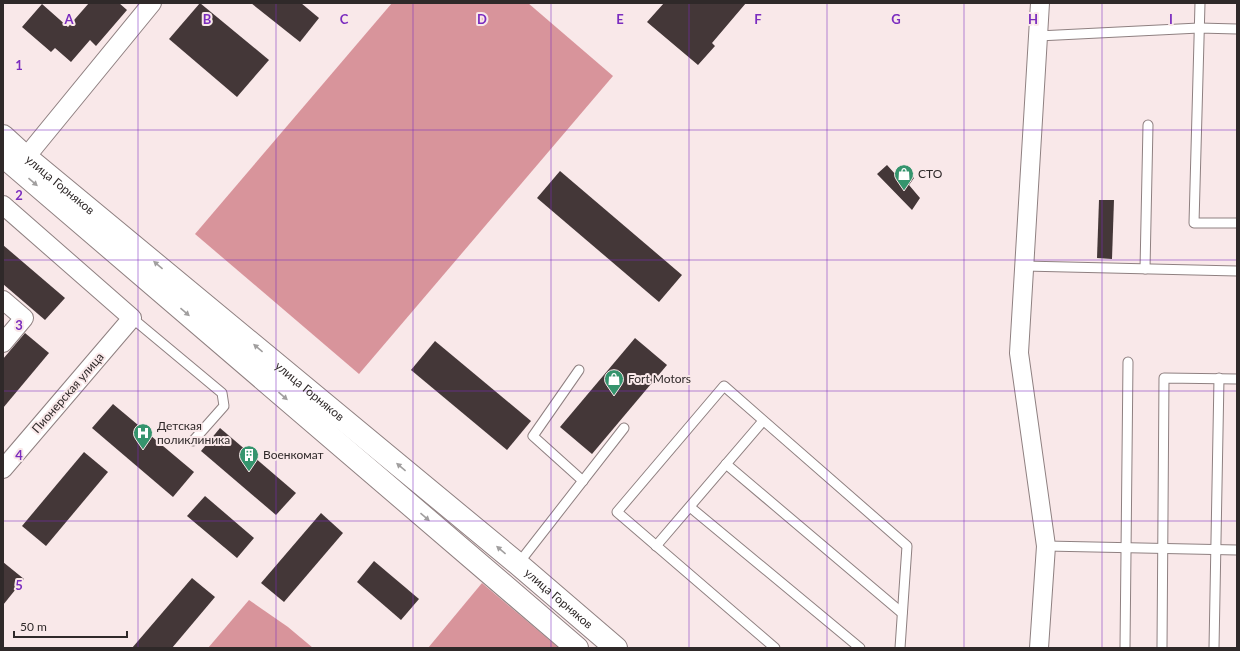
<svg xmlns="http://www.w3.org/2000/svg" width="1240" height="651" font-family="Lato,sans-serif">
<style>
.forest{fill:#d8949b}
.building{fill:#443738}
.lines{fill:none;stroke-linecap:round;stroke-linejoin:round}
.lane-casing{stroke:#8f8081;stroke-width:11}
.street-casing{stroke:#8f8081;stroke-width:20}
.secondary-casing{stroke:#8f8081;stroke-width:24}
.lane{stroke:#fff;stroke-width:9}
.street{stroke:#fff;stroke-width:18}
.secondary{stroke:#fff;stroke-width:22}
.oneway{fill:#a19f9f}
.grid{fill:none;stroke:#7b2cbf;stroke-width:1;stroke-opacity:0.55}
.labels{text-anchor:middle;stroke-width:4;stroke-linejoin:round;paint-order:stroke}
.poi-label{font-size:12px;fill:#2f2929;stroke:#f9e8e9;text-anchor:start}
.street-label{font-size:12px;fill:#2f2929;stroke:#f9e8e9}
.grid-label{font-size:13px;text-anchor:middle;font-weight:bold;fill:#7b2cbf;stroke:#f9e8e9;stroke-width:4;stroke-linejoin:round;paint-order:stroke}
</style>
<rect width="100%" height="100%" fill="#f9e8e9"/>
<g class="forest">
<polygon points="392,3 528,3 613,76 359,374 195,234"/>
<polygon points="482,583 559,648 428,648"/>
<polygon points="249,600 288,627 313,648 208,648"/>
</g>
<g class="building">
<polygon points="89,3 119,3 127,10 96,46 90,40 71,62 55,48 51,52 22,27 42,4 68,27"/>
<polygon points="200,3 269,60 237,97 169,39"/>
<polygon points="251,3 301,3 319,18 300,42"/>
<polygon points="664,3 746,3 712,43 715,46 698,65 647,22"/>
<polygon points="887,165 896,175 904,168 914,178 909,185 920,198 912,210 877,174"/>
<polygon points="560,171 682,275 659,302 537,198"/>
<polygon points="1099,200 1114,200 1112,259 1097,258"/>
<polygon points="3,245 65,298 45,320 3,284"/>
<polygon points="25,333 49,353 3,408 3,359"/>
<polygon points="635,338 667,365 592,454 560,427"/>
<polygon points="435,341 531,421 507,450 411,370"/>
<polygon points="113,404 194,472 173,497 92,428"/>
<polygon points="220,428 296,493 276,515 201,451"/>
<polygon points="84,452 108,472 46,546 22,526"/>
<polygon points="205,496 254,538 237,558 187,516"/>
<polygon points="321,513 343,533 284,602 261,583"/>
<polygon points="374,561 419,599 401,620 357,582"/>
<polygon points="3,562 24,579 3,605"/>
<polygon points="192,578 215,597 172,648 132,648"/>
</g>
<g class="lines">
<g class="lane-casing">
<g id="lane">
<polyline points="1200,3 1194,223 1237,223"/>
<polyline points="1038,36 1199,28 1237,29"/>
<polyline points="1024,266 1237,271"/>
<polyline points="1145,269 1148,125"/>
<polyline points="132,318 222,393 224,406 193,441"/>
<polyline points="579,370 533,436 583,481"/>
<polyline points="726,464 902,613"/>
<polyline points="690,507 860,648"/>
<polyline points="656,546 763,421"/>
<polyline points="1046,546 1237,550"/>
<polyline points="518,564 624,428"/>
<polyline points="775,648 617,512 724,386 907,546 900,648"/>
<polyline points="1125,648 1128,362"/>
<polyline points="1162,648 1164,378 1237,379"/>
<polyline points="1214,648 1219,378"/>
</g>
</g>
<g class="street-casing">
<g id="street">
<polyline points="26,157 152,3"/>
<polyline points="3,205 132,318 3,469"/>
<polyline points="3,300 24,318 3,343"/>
<polyline points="1039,648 1046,546 1019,353 1040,3"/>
</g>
</g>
<g class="secondary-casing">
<g id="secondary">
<path id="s1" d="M3,136L26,157L518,564L616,648"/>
<polyline points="3,156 577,648"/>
</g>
</g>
<use href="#lane" class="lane"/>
<use href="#street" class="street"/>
<use href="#secondary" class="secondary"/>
</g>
<defs><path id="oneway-solid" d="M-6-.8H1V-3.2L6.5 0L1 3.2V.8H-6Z"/></defs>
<g class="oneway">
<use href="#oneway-solid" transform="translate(33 182) rotate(41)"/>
<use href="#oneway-solid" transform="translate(158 265) rotate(-140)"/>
<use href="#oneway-solid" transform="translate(185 312) rotate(41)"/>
<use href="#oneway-solid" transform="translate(258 348) rotate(-140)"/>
<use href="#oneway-solid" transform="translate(283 396) rotate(41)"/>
<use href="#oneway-solid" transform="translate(401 467) rotate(-140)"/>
<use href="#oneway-solid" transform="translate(425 517) rotate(41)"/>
<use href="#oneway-solid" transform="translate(501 550) rotate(-140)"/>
</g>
<path class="grid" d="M138,3V648M276,3V648M413,3V648M551,3V648M689,3V648M827,3V648M964,3V648M1102,3V648M3,130H1237M3,260H1237M3,391H1237M3,521H1237"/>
<defs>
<g id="shop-pin" transform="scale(1)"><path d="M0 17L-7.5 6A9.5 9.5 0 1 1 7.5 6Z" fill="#35946d" stroke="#f9e8e9"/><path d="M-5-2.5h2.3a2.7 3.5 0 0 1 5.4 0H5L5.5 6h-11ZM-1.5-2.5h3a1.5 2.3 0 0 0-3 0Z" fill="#fff"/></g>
<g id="hospital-pin" transform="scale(1)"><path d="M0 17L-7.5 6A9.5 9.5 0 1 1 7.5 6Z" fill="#35946d" stroke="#f9e8e9"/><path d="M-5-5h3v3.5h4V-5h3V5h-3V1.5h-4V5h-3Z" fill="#fff"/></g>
<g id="building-pin" transform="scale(1)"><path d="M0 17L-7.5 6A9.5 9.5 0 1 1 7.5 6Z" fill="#35946d" stroke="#f9e8e9"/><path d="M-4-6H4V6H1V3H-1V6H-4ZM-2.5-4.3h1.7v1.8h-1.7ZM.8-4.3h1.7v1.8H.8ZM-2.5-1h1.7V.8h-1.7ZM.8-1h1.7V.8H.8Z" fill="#fff"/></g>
</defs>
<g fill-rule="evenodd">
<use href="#shop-pin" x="904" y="174"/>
<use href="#shop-pin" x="614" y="379"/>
<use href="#hospital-pin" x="143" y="433"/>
<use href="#building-pin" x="249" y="455"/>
</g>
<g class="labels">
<g class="poi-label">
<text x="918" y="178">СТО</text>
<text x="628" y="383">Fort Motors</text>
<text x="157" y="430">Детская<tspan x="157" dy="14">поликлиника</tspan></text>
<text x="263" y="459">Военкомат</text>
</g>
<g class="street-label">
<text dy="4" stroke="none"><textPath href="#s1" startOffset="75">улица Горняков</textPath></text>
<text dy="4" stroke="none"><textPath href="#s1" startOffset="399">улица Горняков</textPath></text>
<text transform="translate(68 393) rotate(-49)" y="4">Пионерская улица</text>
<text dy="4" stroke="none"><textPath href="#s1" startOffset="723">улица Горняков</textPath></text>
</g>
</g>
<g class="grid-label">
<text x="69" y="24">A</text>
<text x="207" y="24">B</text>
<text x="344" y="24">C</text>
<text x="482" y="24">D</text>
<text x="620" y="24">E</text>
<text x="758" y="24">F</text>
<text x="896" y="24">G</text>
<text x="1033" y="24">H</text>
<text x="1171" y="24">I</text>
<text x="19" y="70">1</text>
<text x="19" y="200">2</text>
<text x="19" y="330">3</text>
<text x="19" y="460">4</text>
<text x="19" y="590">5</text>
</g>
<rect width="1240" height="651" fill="none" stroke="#2f2929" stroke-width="8"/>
<path d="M14 631v6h113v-6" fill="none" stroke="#2f2929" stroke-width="2"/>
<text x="20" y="631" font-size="12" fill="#2f2929" stroke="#f9e8e9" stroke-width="3" paint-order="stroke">50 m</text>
</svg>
